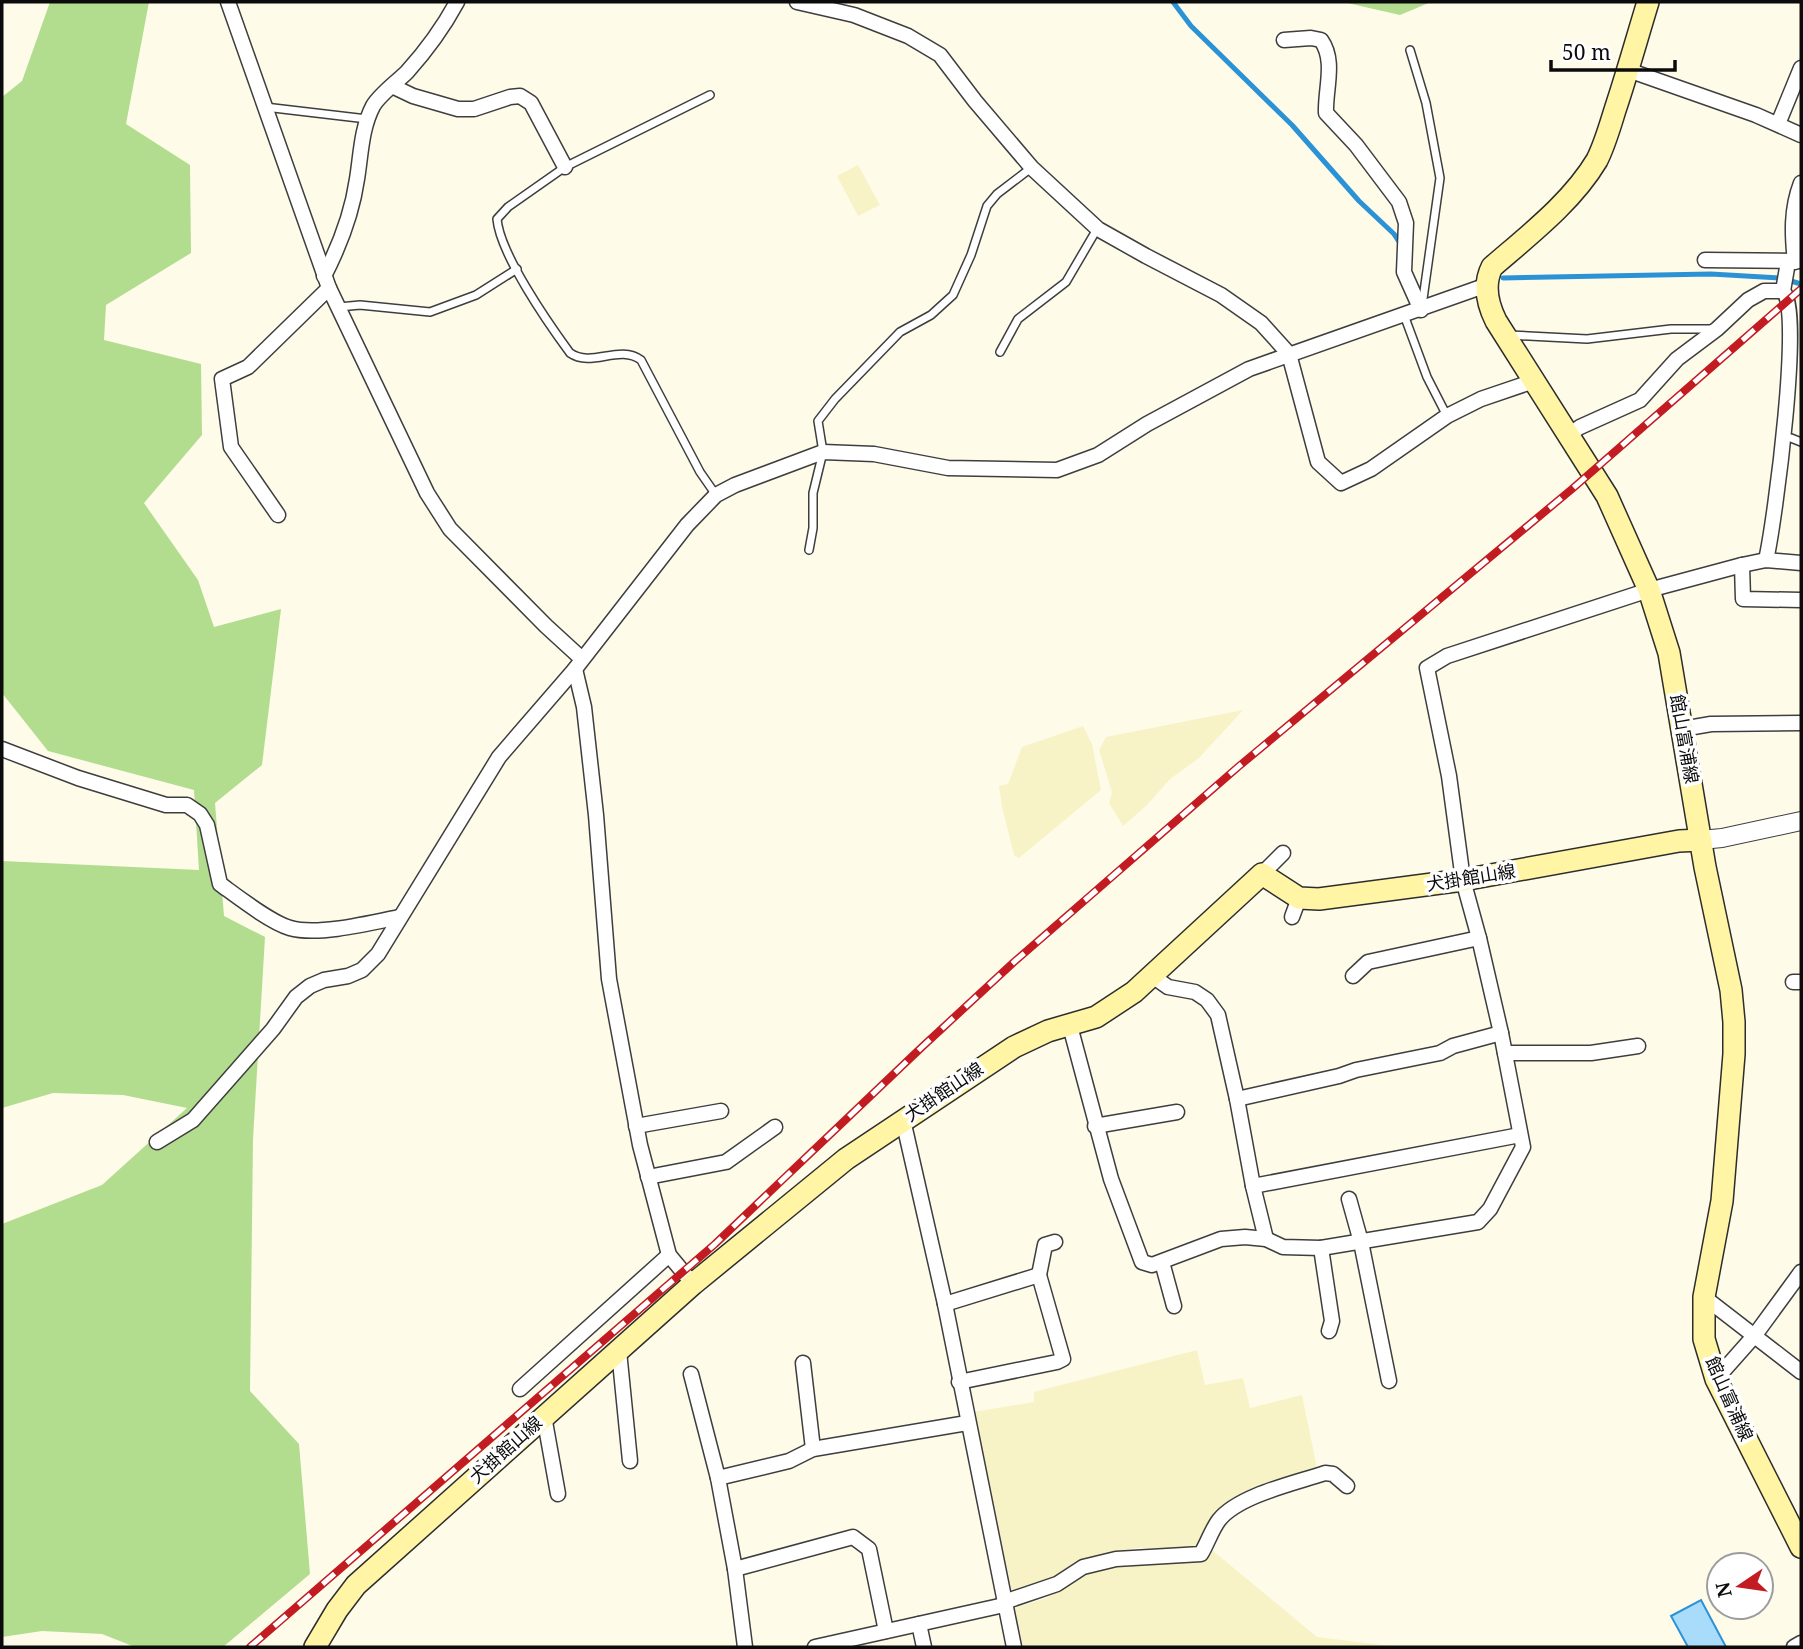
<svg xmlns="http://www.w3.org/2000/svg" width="1803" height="1649" font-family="'Noto Serif','Noto Sans JP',serif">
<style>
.farmland{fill:#f7f3c7}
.forest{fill:#b2dd8f}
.water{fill:#a9dcfa;stroke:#2c92d6;stroke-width:2}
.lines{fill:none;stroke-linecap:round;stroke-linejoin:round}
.stream{stroke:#2c92d6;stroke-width:5}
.service-casing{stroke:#3e3e3e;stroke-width:10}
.minor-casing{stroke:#3e3e3e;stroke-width:17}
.tertiary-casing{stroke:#3e3e3e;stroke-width:20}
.secondary-casing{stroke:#2d2d2d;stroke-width:24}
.service{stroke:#fff;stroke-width:7}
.minor{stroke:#fff;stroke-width:14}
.tertiary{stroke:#fff;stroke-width:18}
.secondary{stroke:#fff5a4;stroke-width:21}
.rail-casing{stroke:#c31b22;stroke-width:8}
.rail{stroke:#fff;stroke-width:5;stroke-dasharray:16;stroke-linecap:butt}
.labels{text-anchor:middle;stroke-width:7;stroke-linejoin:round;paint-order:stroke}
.street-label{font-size:18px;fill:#0b0b0b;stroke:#fff}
</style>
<rect width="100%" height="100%" fill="#fffbe9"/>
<g class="farmland">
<polygon points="858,165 880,205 858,216 837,176"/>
<polygon points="1243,710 1199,758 1170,779 1146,806 1123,826 1109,803 1112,792 1099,750 1106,737"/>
<polygon points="1083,726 1092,744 1101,790 1019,858 1014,855 1002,807 999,786 1008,784 1022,747"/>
<polygon points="1197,1350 1205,1385 1243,1378 1250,1408 1302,1395 1317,1468 1258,1487 1233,1500 1213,1516 1196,1549 1139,1548 1117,1551 1080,1560 1048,1580 1012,1591 973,1412 1034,1402 1034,1392"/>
<polygon points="1212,1550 1317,1637 1399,1647 1023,1647 1015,1608 1046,1598 1086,1574 1116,1566 1205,1562"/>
</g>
<g class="forest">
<polygon points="50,2 149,2 126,124 190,165 191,253 106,305 104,340 201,364 202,435 144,503 198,580 214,627 281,609 262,765 215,803 224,916 265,937 253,1139 250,1391 299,1444 310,1574 223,1647 135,1647 102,1634 42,1631 2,1637 2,1224 102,1185 187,1108 123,1095 53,1093 2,1108 2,861 199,870 194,790 48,751 2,693 2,97 22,81"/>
<polygon points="1343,2 1431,2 1400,15"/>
</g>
<polygon class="water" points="1701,1600 1726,1647 1688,1647 1671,1616"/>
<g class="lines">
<g class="stream">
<polyline points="1173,2 1191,26 1292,125 1359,201 1394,234 1400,243"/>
<polyline points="1503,278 1711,274 1781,278 1801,284"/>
</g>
<g class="service-casing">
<g id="service">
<polyline points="1410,50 1426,103 1440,178 1422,306"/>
<path d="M710,95L565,167L508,207L497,219C500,254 548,323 570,353C592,368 619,344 641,360L700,472L716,495"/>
<polyline points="265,107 367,119"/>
<polyline points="339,307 360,305 430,312 476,295 517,269"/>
<polyline points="1404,315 1427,377 1447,416"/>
<polyline points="1509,335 1587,339 1671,329 1713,329"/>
<polyline points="1000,352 1018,319 1066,282 1097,229"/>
<polyline points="1791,438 1801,442"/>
<polyline points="809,550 813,528 813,493 823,452 818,421 835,399 900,332 931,315 953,295 971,255 987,206 997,194 1031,168"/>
</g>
</g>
<g class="minor-casing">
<g id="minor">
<polyline points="228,2 329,288 427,493 450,529 546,626 582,659"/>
<polyline points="797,2 854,15 908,36 940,55 975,101 1032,168 1098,229 1146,256 1221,295 1261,323 1289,354 1318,462 1341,483 1371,469 1447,416 1481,399 1534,381"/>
<path d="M1284,40L1311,38L1321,40C1336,61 1325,89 1326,113L1356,145L1399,202L1406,223L1404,272L1421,310"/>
<polyline points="1628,70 1756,115 1801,135"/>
<polyline points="392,86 413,96 458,109 474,109 510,97 520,96 531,103 565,167"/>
<polyline points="1778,124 1801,68"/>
<polyline points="1705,260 1801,261"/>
<path d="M1795,262C1792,234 1791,209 1801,183"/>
<path d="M324,276C340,245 352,214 357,179C361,155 361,129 373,106C380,94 397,82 407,72C426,51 444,26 457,2"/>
<polyline points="1568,435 1580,427 1640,400 1677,359 1717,329 1748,300 1764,291 1783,291"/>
<polyline points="278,515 231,447 222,379 248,367 329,288"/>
<path d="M1766,560C1775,521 1803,307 1783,291L1788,262"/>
<polyline points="1742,565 1743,599 1801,600"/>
<polyline points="575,669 584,707 596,815 609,979 640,1145 669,1255 693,1284"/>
<polyline points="1682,729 1711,724 1801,723"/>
<path d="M2,749L78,778L166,805H187L200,814L207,825L220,884C238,897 270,922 290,928C318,936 370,923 399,917"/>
<polyline points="1262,874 1283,853"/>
<polyline points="1292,917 1299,898"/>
<polyline points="1151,975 1168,987 1195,992 1207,1000 1218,1015 1237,1099 1253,1186 1266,1239"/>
<polyline points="1353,976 1368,962 1479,938"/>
<polyline points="1793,982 1801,982"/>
<polyline points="1070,1026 1111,1179 1142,1262 1152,1265 1221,1239 1245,1237 1266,1239 1283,1247 1321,1248 1478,1222 1490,1209 1523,1147 1501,1033 1479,938 1463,880 1449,776 1427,668 1447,656 1649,590 1742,565 1766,560 1801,563"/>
<polyline points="1505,1053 1591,1053 1638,1046"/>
<polyline points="1237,1099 1339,1076 1356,1070 1440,1053 1453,1046 1501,1033"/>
<polyline points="903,1120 945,1304 1014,1647"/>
<polyline points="636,1126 721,1111"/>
<polyline points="1095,1126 1177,1112"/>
<polyline points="157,1142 193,1120 273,1029 296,997 310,986 324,980 348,976 362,970 378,954 499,757 575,669 687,525 716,495 735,485 823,452 874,454 948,468 1057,470 1098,455 1147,424 1249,369 1487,285"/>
<polyline points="648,1177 726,1162 775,1127"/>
<polyline points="1253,1186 1520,1135"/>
<polyline points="1349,1199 1361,1242 1389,1381"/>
<polyline points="1321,1248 1332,1321 1329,1331"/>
<polyline points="1162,1262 1174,1306"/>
<polyline points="1704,1297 1801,1372"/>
<polyline points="945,1304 1039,1275"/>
<polyline points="619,1351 630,1461"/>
<polyline points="803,1363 813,1449"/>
<polyline points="691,1374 718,1478 735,1569 745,1647"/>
<polyline points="1716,1379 1755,1335 1801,1272"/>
<polyline points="959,1382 1057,1362 1063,1359 1039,1275 1045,1245 1055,1242"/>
<polyline points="520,1389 669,1255"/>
<polyline points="544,1416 558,1494"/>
<polyline points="718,1478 789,1461 813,1449 967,1423"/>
<polyline points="735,1569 853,1537 869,1549 886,1631"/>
<path d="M1004,1602L1057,1584L1083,1567L1116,1559L1201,1554C1207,1544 1212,1529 1219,1520C1239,1495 1296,1483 1325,1473L1333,1474L1347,1486"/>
<polyline points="919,1624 924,1647"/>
<polyline points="815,1647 1004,1605"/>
<polyline points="1794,1647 1801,1643"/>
</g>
</g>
<g class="tertiary-casing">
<polyline id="tertiary" points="1701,840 1722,838 1801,821"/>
</g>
<g class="secondary-casing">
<g id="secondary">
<path d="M1648,2C1637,38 1627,74 1615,110C1610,126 1605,144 1597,160C1572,202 1529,235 1492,267C1483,285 1487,303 1496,321L1607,496L1649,590L1669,653L1705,867L1731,990L1734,1022V1054L1722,1201L1704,1297V1339L1716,1379L1801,1547"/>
<polyline points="315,1647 337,1610 356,1585 693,1284 846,1159 1014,1047 1048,1031 1096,1017 1134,992 1262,874 1299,898 1319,899 1463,880 1679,841 1701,840"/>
</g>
</g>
<use href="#service" class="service"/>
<use href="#minor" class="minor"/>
<use href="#tertiary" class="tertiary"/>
<use href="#secondary" class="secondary"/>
<g class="rail-casing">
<polyline id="rail" points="250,1647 715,1244 922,1047 1014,962 1238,767 1572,489 1801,289"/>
</g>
<use href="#rail" class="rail"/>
</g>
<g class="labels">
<g class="street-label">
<text transform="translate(1684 739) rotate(80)" y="6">館山富浦線</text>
<text transform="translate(1471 878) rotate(-9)" y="6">犬掛館山線</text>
<text transform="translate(944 1092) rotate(-34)" y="6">犬掛館山線</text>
<text transform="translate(1729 1399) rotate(66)" y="6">館山富浦線</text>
<text transform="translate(506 1450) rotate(-42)" y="6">犬掛館山線</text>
</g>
</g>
<rect width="1803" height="1649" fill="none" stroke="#0b0b0b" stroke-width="7"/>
<g transform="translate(1740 1586) rotate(257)"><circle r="33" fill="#ffffff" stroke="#9d9d9d" stroke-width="2"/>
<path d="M0-5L12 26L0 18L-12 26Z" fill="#c31b22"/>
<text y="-10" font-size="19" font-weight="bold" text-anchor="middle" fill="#0b0b0b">N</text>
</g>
<path d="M1551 60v10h124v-10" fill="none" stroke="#0b0b0b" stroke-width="3.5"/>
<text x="1562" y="60" font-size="21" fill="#0b0b0b" stroke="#ffffff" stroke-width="5" paint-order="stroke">50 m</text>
</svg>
